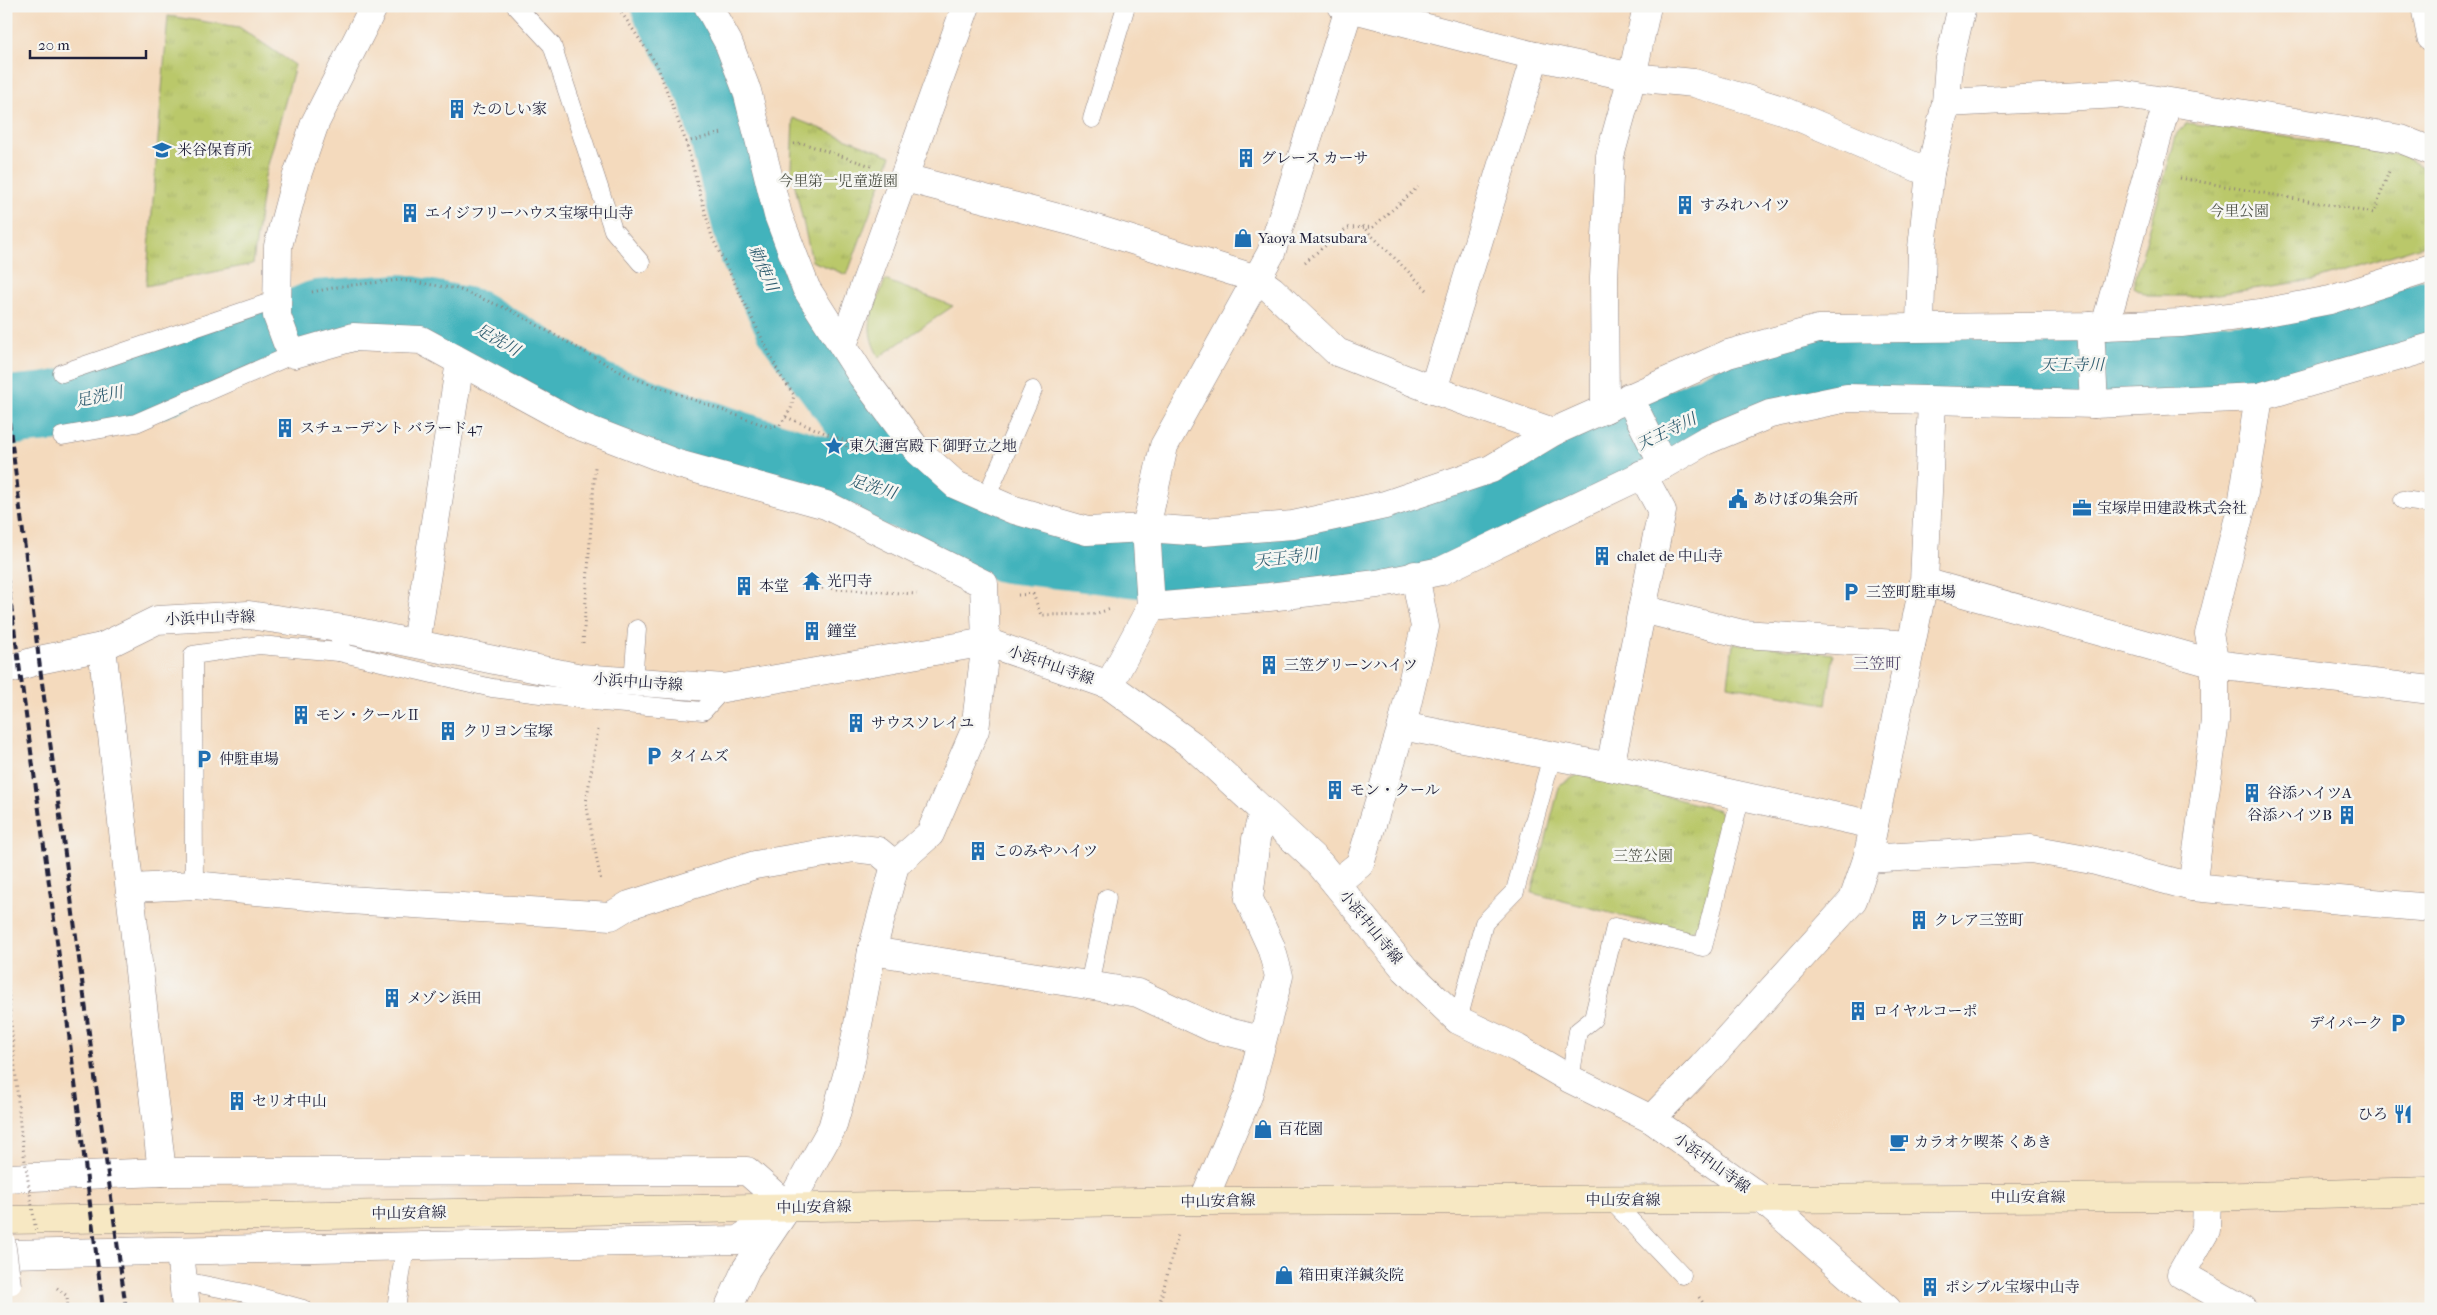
<svg xmlns="http://www.w3.org/2000/svg" width="2437" height="1315" font-family="'IM FELL French Canon','Noto Serif JP',serif">
<style>
.green{fill:#bac86b;stroke:#6e7553}
.park{fill:url(#park-tufts);stroke:#6e7553}
.lines{fill:none;stroke-linecap:round;stroke-linejoin:round}
.river{stroke:#43b3bc;stroke-width:70}
.lane-casing{stroke:#8b7e7c;stroke-width:19}
.street-casing{stroke:#8b7e7c;stroke-width:29}
.secondary-casing{stroke:#8b7e7c;stroke-width:29}
.path{stroke:#8b7e7c;stroke-width:3;stroke-dasharray:1 4;stroke-linecap:butt}
.lane{stroke:#fff;stroke-width:18}
.street{stroke:#fff;stroke-width:28}
.secondary{stroke:#f7e8c3;stroke-width:28}
.rail{stroke:#22223b;stroke-width:4;stroke-dasharray:8 4;stroke-linecap:butt}
.lane-bridge-casing{stroke:#8b7e7c;stroke-width:19;stroke-linecap:butt}
.path-bridge{stroke:#8b7e7c;stroke-width:3;stroke-dasharray:1 4;stroke-linecap:butt}
.lane-bridge{stroke:#fff;stroke-width:18}
.labels{text-anchor:middle;stroke-width:5;stroke-linejoin:round;paint-order:stroke}
.poi-label{font-size:15px;fill:#22223b;stroke:#f6f6f2;text-anchor:start}
.park-label{font-size:15px;fill:#505449;stroke:#f6f6f2}
.street-label{font-size:15px;fill:#22223b;stroke:#f6f6f2}
.water-label{font-size:16px;font-style:italic;fill:#2f5c6f;stroke:#f6f6f2}
.neighbourhood-label{font-size:16px;fill:#594d6f;stroke:#f6f6f2}
</style>
<defs>
<pattern id="park-tufts" width="24" height="20" patternUnits="userSpaceOnUse" patternTransform="scale(1.25)"><rect width="24" height="20" fill="#bac86b"/><path d="M3 7l-1-3M5 7V3M7 7l1-3M15 17l-1-3M17 17v-4M19 17l1-3" fill="none" stroke="#a0ac5e"/></pattern>
</defs>
<rect width="100%" height="100%" fill="#f6f6f2"/>
<filter id="ink" filterUnits="userSpaceOnUse"><feTurbulence type="fractalNoise" baseFrequency=".02" numOctaves="2"/><feDisplacementMap in="SourceGraphic" scale="10" xChannelSelector="R" yChannelSelector="G"/><feConvolveMatrix kernelMatrix="1 2 1 2 8 2 1 2 1" color-interpolation-filters="sRGB"/></filter>
<filter id="wash" filterUnits="userSpaceOnUse"><feTurbulence type="fractalNoise" baseFrequency=".0096" numOctaves="4" result="noise"/><feDisplacementMap in="SourceGraphic" scale="20" xChannelSelector="R" yChannelSelector="G"/><feGaussianBlur stdDeviation="1.12" result="paint"/><feColorMatrix in="noise" values="0 0 0 0 0 0 0 0 0 0 0 0 0 0 0 0 0 1.4 0 .05"/><feComposite in="paint" operator="in"/></filter>
<g filter="url(#wash)">
<rect width="100%" height="100%" fill="#f4dabd"/>
<path class="green" d="M885,280L953,306L879,357C861,325 874,311 885,280Z"/>
<g class="park">
<polygon points="168,16 239,27 295,65 265,176 253,264 146,286"/>
<polygon points="793,118 891,156 847,275 812,261 791,168"/>
<polygon points="2187,123 2323,142 2403,156 2431,172 2431,243 2314,280 2205,296 2149,296 2133,287 2177,133"/>
<polygon points="1733,643 1834,654 1826,704 1728,685"/>
<polygon points="1580,774 1719,810 1726,824 1700,925 1689,933 1532,893 1560,784"/>
</g>
<g class="lines">
<g class="river">
<polyline points="666,6 712,90 755,253 792,328 920,500"/>
<polyline points="6,411 49,407 156,384 318,315 401,309 470,323 595,396 747,449 920,500 1007,548 1183,568 1287,558 1432,538 1605,460 1751,390 1830,362 2155,364 2310,352 2431,313"/>
</g>
</g>
</g>
<g filter="url(#ink)">
<g class="lines">
<g class="lane-casing">
<g id="lane">
<polyline points="516,6 552,45 613,230 641,263"/>
<polyline points="1092,119 1126,6"/>
<polyline points="62,373 277,300"/>
<polyline points="62,436 136,423 294,354"/>
<polyline points="986,498 1033,390"/>
<polyline points="2403,500 2431,504"/>
<polyline points="339,652 492,688 603,702 703,711 724,688"/>
<polyline points="633,682 637,629"/>
<polyline points="194,885 193,655 259,645 339,652 341,641"/>
<polyline points="1089,985 1107,898"/>
<polyline points="1458,1020 1484,923 1515,891 1552,756"/>
<polyline points="1570,1079 1578,1031 1593,1019 1615,927 1703,947 1741,795"/>
<polyline points="1612,1201 1682,1275"/>
<polyline points="184,1281 245,1293 303,1309"/>
<polyline points="396,1309 405,1247"/>
</g>
</g>
<g class="street-casing">
<g id="street">
<polyline points="374,6 315,123 296,178 278,246 277,316 287,343 294,354 353,337 421,340 577,425 678,464 826,505 984,584 986,642 975,730 930,834 895,865 872,951 851,1061 832,1128 788,1207 746,1269 728,1309"/>
<polyline points="708,6 728,42 747,91 778,215 806,288 862,376 917,450 956,485 1011,509 1087,531 1146,528 1203,532 1293,525 1385,505 1491,469 1553,432 1728,354 1818,329 2105,326 2181,323 2261,313 2330,300 2431,268"/>
<polyline points="1342,6 1535,56 1632,77 1694,83 1782,110 1930,173"/>
<polyline points="2425,6 2431,37"/>
<polyline points="1535,56 1433,390 1553,432"/>
<polyline points="1946,103 2120,94 2401,139 2431,151"/>
<polyline points="905,178 1074,222 1257,279 1272,290 1337,352 1433,390"/>
<polyline points="1920,326 1922,248 1930,173 1946,103 1949,63 1962,6"/>
<polyline points="2090,326 2094,404"/>
<polyline points="2105,326 2167,103"/>
<polyline points="843,345 966,6"/>
<polyline points="1629,397 1663,465"/>
<polyline points="1605,409 1604,278 1610,156 1632,77 1647,6"/>
<polyline points="1924,582 2215,664 2431,690"/>
<polyline points="1151,607 1269,597 1377,584 1441,571 1663,465 1705,441 1770,414 1847,398 2094,404 2259,397 2431,347"/>
<polyline points="1642,609 1743,634 1911,645"/>
<polyline points="416,643 460,362"/>
<polyline points="102,647 162,1172"/>
<polyline points="6,670 39,660 102,647 157,620 249,615 344,629 581,678 724,688 986,642 1109,685 1192,745 1320,864 1405,969 1458,1020 1517,1048 1570,1079 1651,1119 1761,1198 1887,1309"/>
<polyline points="1109,685 1151,607 1146,528 1164,446 1271,253 1350,6"/>
<polyline points="1402,726 1610,767 1874,825"/>
<polyline points="1610,767 1662,511 1642,474"/>
<polyline points="1867,859 2031,849 2092,860 2192,887 2431,908"/>
<polyline points="1336,883 1360,864 1402,726 1425,627 1415,575"/>
<polyline points="2192,887 2215,721 2215,664 2209,634 2242,505 2259,397"/>
<polyline points="131,888 194,885 349,900 611,916 629,905 755,865 854,848 878,851 895,865"/>
<polyline points="872,951 1138,993 1213,1028 1261,1040"/>
<polyline points="1651,1119 1702,1067 1853,900 1867,859 1924,582 1932,402"/>
<polyline points="6,1178 162,1172 747,1171 788,1207"/>
<polyline points="2207,1197 2206,1230 2181,1274 2243,1309"/>
<polyline points="1203,1201 1248,1096 1279,976 1271,947 1249,899 1256,839 1263,812"/>
<polyline points="180,1252 186,1309"/>
<polyline points="6,1254 738,1240 776,1215"/>
</g>
</g>
<g class="secondary-casing">
<polyline id="secondary" points="6,1220 1203,1201 2207,1197 2431,1191"/>
</g>
<g class="path">
<polyline points="686,142 722,133"/>
<polyline points="794,144 802,143 871,166"/>
<polyline points="2180,178 2374,213 2389,171"/>
<polyline points="1362,226 1427,290"/>
<polyline points="1305,262 1347,228 1373,227 1418,187"/>
<polyline points="312,292 343,286 401,280 458,289 510,310 628,376 769,427 780,425 791,409 794,395 780,375 712,237 686,142 657,65 617,6"/>
<polyline points="786,417 847,442 846,448"/>
<polyline points="802,587 917,594"/>
<polyline points="1018,595 1033,594 1041,615 1094,614 1111,609"/>
<polyline points="583,643 595,467"/>
<polyline points="598,730 586,803 601,881"/>
<polyline points="6,966 21,1135"/>
<polyline points="57,1288 67,1296 68,1309"/>
<polyline points="1699,1297 1707,1309"/>
<polyline points="1158,1309 1178,1234"/>
</g>
<use href="#lane" class="lane"/>
<use href="#street" class="street"/>
<use href="#secondary" class="secondary"/>
<g class="rail">
<polyline points="6,397 39,660 126,1309"/>
<polyline points="6,569 62,978 103,1309"/>
</g>
<g class="lane-bridge-casing">
<polyline id="lane-bridge" points="6,1241 12,1285"/>
</g>
<polyline class="path-bridge" points="21,1135 36,1232"/>
<use href="#lane-bridge" class="lane-bridge"/>
</g>
</g>
<defs>
<g id="building-bare" transform="scale(1.5)"><path d="M-4-6H4V6H1V3H-1V6H-4ZM-2.5-4.3h1.7v1.8h-1.7ZM.8-4.3h1.7v1.8H.8ZM-2.5-1h1.7V.8h-1.7ZM.8-1h1.7V.8H.8Z" fill="#1f6fb2" stroke="#f6f6f2" stroke-width="2.5" paint-order="stroke"/></g>
<g id="school-bare" transform="scale(1.5)"><path d="M0-5L7-2L0 1L-7-2ZM-4 1L0 2.5L4 1V4Q0 6-4 4Z" fill="#1f6fb2" stroke="#f6f6f2" stroke-width="2.5" paint-order="stroke"/></g>
<g id="shop-bare" transform="scale(1.5)"><path d="M-5-2.5h2.3a2.7 3.5 0 0 1 5.4 0H5L5.5 6h-11ZM-1.5-2.5h3a1.5 2.3 0 0 0-3 0Z" fill="#1f6fb2" stroke="#f6f6f2" stroke-width="2.5" paint-order="stroke"/></g>
<g id="sight-bare" transform="scale(1.5)"><path d="M0-6L1.8-2.2L6-1.7L2.9 1.2L3.7 5.4L0 3.3L-3.7 5.4L-2.9 1.2L-6-1.7L-1.8-2.2Z" fill="#1f6fb2" stroke="#f6f6f2" stroke-width="2.5" paint-order="stroke"/></g>
<g id="civic-bare" transform="scale(1.5)"><path d="M-.6-6.5H3V-4.5H.6V-3L4-1V1h2V6H-6V1h2V-1L-.6-3ZM-1.2 2.5V6h2.4V2.5Z" fill="#1f6fb2" stroke="#f6f6f2" stroke-width="2.5" paint-order="stroke"/></g>
<g id="office-bare" transform="scale(1.5)"><path d="M-6-3h4V-5.5h4V-3h4V5H-6ZM-1-4.5V-3h2v-1.5ZM-6 0V1H6V0Z" fill="#1f6fb2" stroke="#f6f6f2" stroke-width="2.5" paint-order="stroke"/></g>
<g id="temple-bare" transform="scale(1.5)"><path d="M0-6L5-2H3V0L6.5 2.5H4V6H1.5V3h-3V6H-4V2.5H-6.5L-3 0V-2H-5Z" fill="#1f6fb2" stroke="#f6f6f2" stroke-width="2.5" paint-order="stroke"/></g>
<g id="parking-bare" transform="scale(1.5)"><path d="M-3.5-5.5H1a3.5 3.5 0 0 1 0 7H-1V5.5H-3.5ZM-1-3.4V-.6H.8a1.4 1.4 0 0 0 0-2.8Z" fill="#1f6fb2" stroke="#f6f6f2" stroke-width="2.5" paint-order="stroke"/></g>
<g id="restaurant-bare" transform="scale(1.5)"><path d="M-5-6h1v4h1v-4h1v4h1v-4h1v5L-1.5 .5V6h-2V.5L-5-1ZM5-6V6H3V1.5H1.5Q1.5-4 5-6Z" fill="#1f6fb2" stroke="#f6f6f2" stroke-width="2.5" paint-order="stroke"/></g>
<g id="cafe-bare" transform="scale(1.5)"><path d="M-5.5-4.5H6V0H3Q3 3.5 0 3.5H-2.5Q-5.5 3.5-5.5 0ZM3-3.2v2h1.7v-2ZM-6 4.5H4V6H-6Z" fill="#1f6fb2" stroke="#f6f6f2" stroke-width="2.5" paint-order="stroke"/></g>
</defs>
<g fill-rule="evenodd">
<use href="#building-bare" x="457" y="109"/>
<use href="#school-bare" x="162" y="150"/>
<use href="#building-bare" x="1246" y="158"/>
<use href="#building-bare" x="1685" y="205"/>
<use href="#building-bare" x="410" y="213"/>
<use href="#shop-bare" x="1243" y="238"/>
<use href="#building-bare" x="285" y="428"/>
<use href="#sight-bare" x="834" y="446"/>
<use href="#civic-bare" x="1738" y="499"/>
<use href="#office-bare" x="2082" y="508"/>
<use href="#building-bare" x="1602" y="556"/>
<use href="#temple-bare" x="812" y="581"/>
<use href="#building-bare" x="744" y="586"/>
<use href="#parking-bare" x="1851" y="592"/>
<use href="#building-bare" x="812" y="631"/>
<use href="#building-bare" x="1269" y="665"/>
<use href="#building-bare" x="301" y="715"/>
<use href="#building-bare" x="856" y="723"/>
<use href="#building-bare" x="448" y="731"/>
<use href="#parking-bare" x="654" y="756"/>
<use href="#parking-bare" x="204" y="759"/>
<use href="#building-bare" x="1335" y="790"/>
<use href="#building-bare" x="2252" y="793"/>
<use href="#building-bare" x="2347" y="815"/>
<use href="#building-bare" x="978" y="851"/>
<use href="#building-bare" x="1919" y="920"/>
<use href="#building-bare" x="392" y="998"/>
<use href="#building-bare" x="1858" y="1011"/>
<use href="#parking-bare" x="2398" y="1023"/>
<use href="#building-bare" x="237" y="1101"/>
<use href="#restaurant-bare" x="2403" y="1114"/>
<use href="#shop-bare" x="1263" y="1129"/>
<use href="#cafe-bare" x="1899" y="1142"/>
<use href="#shop-bare" x="1284" y="1275"/>
<use href="#building-bare" x="1930" y="1287"/>
</g>
<g class="labels">
<g class="poi-label">
<text x="472" y="114">たのしい家</text>
<text x="177" y="155">米谷保育所</text>
<text x="1261" y="163">グレース カーサ</text>
<text x="1700" y="210">すみれハイツ</text>
<text x="425" y="218">エイジフリーハウス宝塚中山寺</text>
<text x="1258" y="243">Yaoya Matsubara</text>
<text x="300" y="433">スチューデント バラード47</text>
<text x="849" y="451">東久邇宮殿下 御野立之地</text>
<text x="1753" y="504">あけぼの集会所</text>
<text x="2097" y="513">宝塚岸田建設株式会社</text>
<text x="1617" y="561">chalet de 中山寺</text>
<text x="827" y="586">光円寺</text>
<text x="759" y="591">本堂</text>
<text x="1866" y="597">三笠町駐車場</text>
<text x="827" y="636">鐘堂</text>
<text x="1284" y="670">三笠グリーンハイツ</text>
<text x="316" y="720">モン・クールⅡ</text>
<text x="871" y="728">サウスソレイユ</text>
<text x="463" y="736">クリヨン宝塚</text>
<text x="669" y="761">タイムズ</text>
<text x="219" y="764">仲駐車場</text>
<text x="1350" y="795">モン・クール</text>
<text x="2267" y="798">谷添ハイツA</text>
<text x="2332" y="820" text-anchor="end">谷添ハイツB</text>
<text x="993" y="856">このみやハイツ</text>
<text x="1934" y="925">クレア三笠町</text>
<text x="407" y="1003">メゾン浜田</text>
<text x="1873" y="1016">ロイヤルコーポ</text>
<text x="2383" y="1028" text-anchor="end">デイパーク</text>
<text x="252" y="1106">セリオ中山</text>
<text x="2388" y="1119" text-anchor="end">ひろ</text>
<text x="1278" y="1134">百花園</text>
<text x="1914" y="1147">カラオケ喫茶 くあき</text>
<text x="1299" y="1280">箱田東洋鍼灸院</text>
<text x="1945" y="1292">ポシブル宝塚中山寺</text>
</g>
<g class="park-label">
<text x="838" y="186">今里第一児童遊園</text>
<text x="2239" y="216">今里公園</text>
<text x="1643" y="861">三笠公園</text>
</g>
<g class="street-label">
<text transform="translate(210 618) rotate(-2)" y="5">小浜中山寺線</text>
<text transform="translate(1051 665) rotate(19)" y="5">小浜中山寺線</text>
<text transform="translate(638 682) rotate(4)" y="5">小浜中山寺線</text>
<text transform="translate(1371 927) rotate(51)" y="5">小浜中山寺線</text>
<text transform="translate(1712 1163) rotate(36)" y="5">小浜中山寺線</text>
<text x="2028" y="1202">中山安倉線</text>
<text x="1623" y="1205">中山安倉線</text>
<text transform="translate(1218 1201) rotate(-1)" y="5">中山安倉線</text>
<text transform="translate(814 1207) rotate(-1)" y="5">中山安倉線</text>
<text transform="translate(409 1213) rotate(-1)" y="5">中山安倉線</text>
</g>
<g class="water-label">
<text transform="translate(764 268) rotate(66)" y="6">勅使川</text>
<text transform="translate(498 339) rotate(30)" y="6">足洗川</text>
<text x="2072" y="370">天王寺川</text>
<text transform="translate(99 396) rotate(-12)" y="6">足洗川</text>
<text transform="translate(1666 431) rotate(-26)" y="6">天王寺川</text>
<text transform="translate(873 486) rotate(17)" y="6">足洗川</text>
<text transform="translate(1286 557) rotate(-7)" y="6">天王寺川</text>
</g>
<g class="neighbourhood-label">
<text x="1877" y="669">三笠町</text>
</g>
</g>
<rect width="2437" height="1315" fill="none" stroke="#f6f6f2" stroke-width="25"/>
<path d="M30 50v8h116v-8" fill="none" stroke="#22223b" stroke-width="2.5"/>
<text x="38" y="50" font-size="15" fill="#22223b" stroke="#f6f6f2" stroke-width="4" paint-order="stroke">20 m</text>
</svg>
